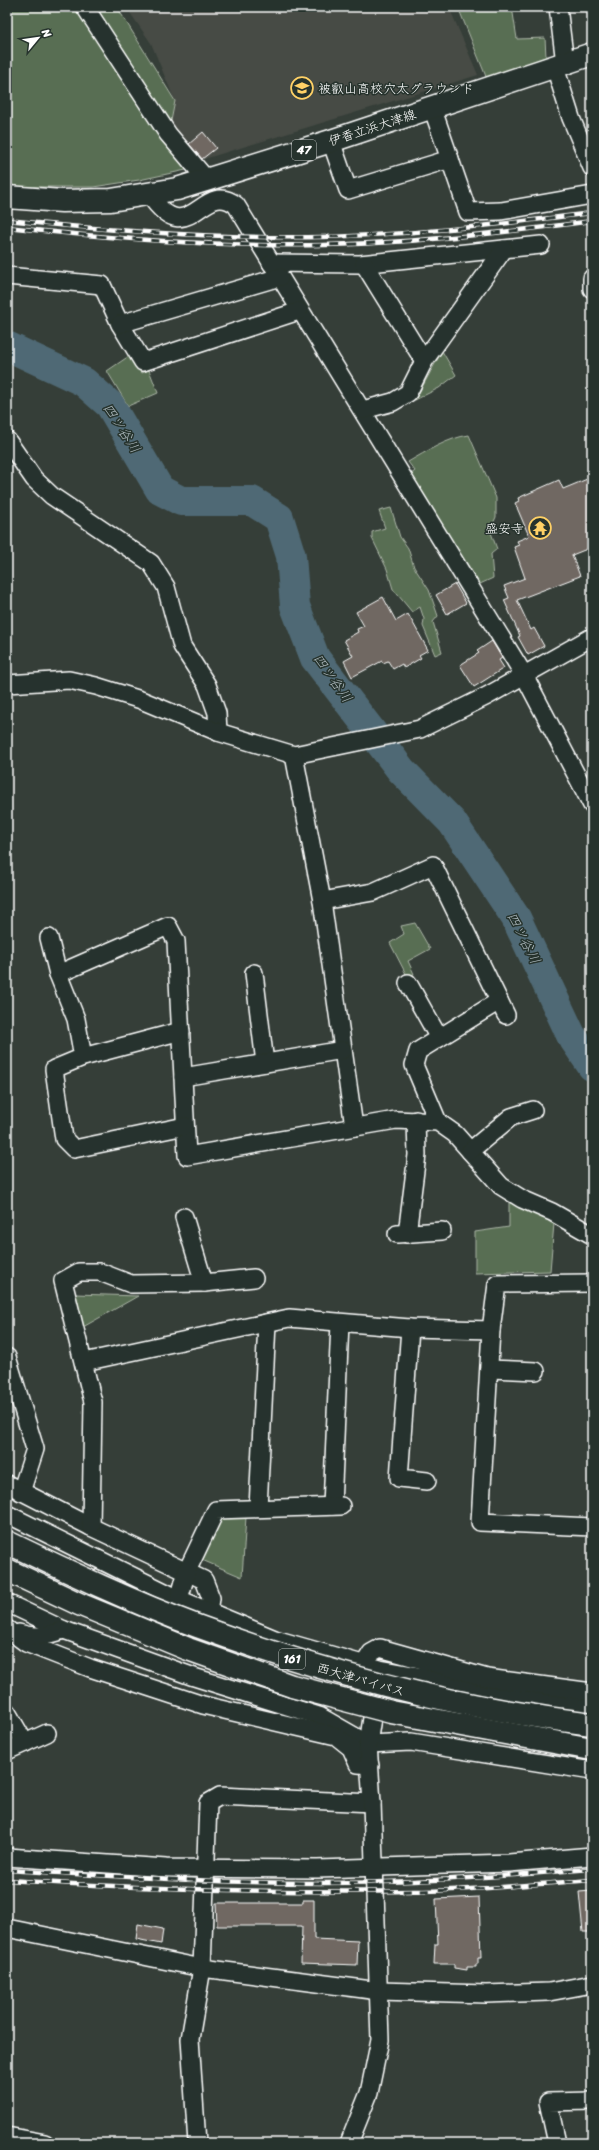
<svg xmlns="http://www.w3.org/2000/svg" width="599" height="2150" font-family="Sriracha,'Klee One',sans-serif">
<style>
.built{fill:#474b45}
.green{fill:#586e52;stroke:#acb6a8}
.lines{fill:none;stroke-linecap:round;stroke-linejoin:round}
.river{stroke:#4f6974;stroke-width:30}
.building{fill:#706862;stroke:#fff}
.minor-casing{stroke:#fff;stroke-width:20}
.major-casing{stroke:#fff;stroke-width:25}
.minor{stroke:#26332d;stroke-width:17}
.major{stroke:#26332d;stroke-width:22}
.rail-casing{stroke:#fff;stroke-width:4.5}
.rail{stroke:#26332d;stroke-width:3;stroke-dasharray:9;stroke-linecap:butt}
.highway-bridge-casing{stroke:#fff;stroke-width:25;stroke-linecap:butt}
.highway-bridge{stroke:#26332d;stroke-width:22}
.labels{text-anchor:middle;stroke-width:3;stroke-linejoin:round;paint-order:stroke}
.shield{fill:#26332d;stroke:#bec2c0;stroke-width:1}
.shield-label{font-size:12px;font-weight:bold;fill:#fff}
.poi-label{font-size:13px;fill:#fff;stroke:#26332d;text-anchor:start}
.street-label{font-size:13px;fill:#fff;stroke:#26332d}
.water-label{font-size:14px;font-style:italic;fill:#b0bcc0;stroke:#26332d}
</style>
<rect width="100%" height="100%" fill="#353e38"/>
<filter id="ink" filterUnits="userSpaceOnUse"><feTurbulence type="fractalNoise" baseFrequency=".025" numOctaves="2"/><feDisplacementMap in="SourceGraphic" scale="8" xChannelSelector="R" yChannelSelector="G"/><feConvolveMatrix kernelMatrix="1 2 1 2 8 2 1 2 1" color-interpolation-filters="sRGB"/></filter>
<g filter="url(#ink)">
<polygon class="built" points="126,7 449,7 478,75 201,160 170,126 175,101 151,43"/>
<g class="green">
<polygon points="7,7 78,7 131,95 186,170 139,180 93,187 16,187 7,185"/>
<polygon points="91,7 117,7 175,101 170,126"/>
<polygon points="458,7 512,7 517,39 545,38 546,57 487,79"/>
<polygon points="442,351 456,375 439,388 415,400"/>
<polygon points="132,354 142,373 149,370 158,393 128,406 107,371"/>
<path d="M469,435L496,498V517L490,530L497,549L491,554L493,578L480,584L410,475L415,471L408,462C427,451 448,438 469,435Z"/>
<polygon points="391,508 400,537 408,548 414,567 429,590 438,616 433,622 442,652 435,655 423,626 424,619 420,607 412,612 393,589 387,569 372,538 372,532 385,528 379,511"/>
<polygon points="415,923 430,949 408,961 414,974 407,976 390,943 404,934 401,926"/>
<polygon points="509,1202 554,1223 550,1271 475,1273 475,1232 509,1227"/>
<polygon points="75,1294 138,1296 83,1327"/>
<polygon points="218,1515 246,1517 242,1577 202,1560"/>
</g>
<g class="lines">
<polyline class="river" points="7,346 84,382 110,405 160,490 181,501 252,501 279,518 291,556 295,606 315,658 401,770 452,822 516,918 571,1035 592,1066"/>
</g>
<g class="building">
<polygon points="203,132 216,148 202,159 189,144"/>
<polygon points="592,477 592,547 572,555 580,576 517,600 531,630 534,628 544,646 528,655 518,637 520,636 504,600 509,598 504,586 525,578 514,547 519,545 517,541 529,536 515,503 519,501 518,498 559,480 563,489"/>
<polygon points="455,584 466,603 447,614 436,595"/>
<polygon points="383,597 396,621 408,614 428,650 419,655 421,658 404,668 402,664 393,669 388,661 383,663 382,661 352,677 344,661 353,656 344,640 358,632 357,629 364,626 356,612"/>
<polygon points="492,641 502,658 499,660 504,668 474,687 460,665 479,653 477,651"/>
<polygon points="592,1891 592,1932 583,1932 579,1892"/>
<polygon points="479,1897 481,1958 478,1958 478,1964 476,1964 476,1967 467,1967 467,1970 454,1968 454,1964 434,1964 435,1944 438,1944 436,1899"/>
<polygon points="303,1900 314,1900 314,1939 358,1941 357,1965 301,1963 302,1926 217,1926 216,1903 303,1903"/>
<polygon points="138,1924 163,1929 161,1944 136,1939"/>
</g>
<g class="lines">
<g class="minor-casing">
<g id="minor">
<polyline points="85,7 168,134 207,180"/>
<polyline points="558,7 565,63"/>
<polyline points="555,67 571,118 592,168"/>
<polyline points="432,107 468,212 501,211 592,195"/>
<polyline points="331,141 348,190 450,159"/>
<path d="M149,194C189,254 202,178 236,205L524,675L592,805"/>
<polyline points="271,263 360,264 541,245"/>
<polyline points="364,264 424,361"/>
<polyline points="7,276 102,285 120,324 143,362 299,311"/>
<polyline points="592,278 592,289"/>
<polyline points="120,324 280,277"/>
<polyline points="363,410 393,402 408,393 424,361 504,249"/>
<polyline points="7,440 34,479 52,496 151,563 166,587 182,646 207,685 217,713 218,732"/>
<polyline points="7,684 69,680 96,686 141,700 218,732 294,755 420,729 487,696 592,637"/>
<polyline points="294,755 322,901 354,1127"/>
<polyline points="322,901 373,892 433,865 506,1015"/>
<polyline points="49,938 58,974 76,1019 83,1057"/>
<polyline points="254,973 265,1063"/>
<polyline points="58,974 168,926 176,941 187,1156 396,1120 438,1122 455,1134 501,1186 522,1199 552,1212 592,1235"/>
<polyline points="408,983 439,1038"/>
<polyline points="181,1031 83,1057 54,1069 64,1139 74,1149 185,1126"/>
<polyline points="183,1077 343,1050"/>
<polyline points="438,1122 414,1065 418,1051 499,1001"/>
<polyline points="470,1151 511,1117 533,1110"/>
<polyline points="184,1217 204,1283"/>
<polyline points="397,1234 442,1231"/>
<polyline points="407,1234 417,1155 416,1120"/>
<polyline points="592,1283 497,1284 491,1330 480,1522 592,1527"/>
<polyline points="410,1328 399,1478 427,1481"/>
<polyline points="7,1357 35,1449 21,1492"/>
<polyline points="84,1362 289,1318 410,1328 491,1330"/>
<polyline points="489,1369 536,1371"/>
<polyline points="7,1484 91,1527 204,1580 211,1598 209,1612"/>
<polyline points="332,1506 340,1323"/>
<polyline points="258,1508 267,1323"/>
<polyline points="7,1514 179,1599 275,1639 380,1669 592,1708"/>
<polyline points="91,1527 93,1402 63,1281 79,1272 100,1272 131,1284 204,1283 254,1278"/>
<polyline points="179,1599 187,1571 216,1510 341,1506"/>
<polyline points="7,1603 64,1630 194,1677 319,1716 368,1744 411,1742 592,1771"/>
<polyline points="7,1629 26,1643 90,1668 203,1705 336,1736 351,1748 358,1764 370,1765"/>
<path d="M19,1633C35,1639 48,1635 64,1630"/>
<polyline points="364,1664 371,1653 380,1648 487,1678 592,1692"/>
<polyline points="7,1712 25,1743"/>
<polyline points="7,1751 47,1733"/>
<polyline points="7,1857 166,1868 317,1869 509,1863 592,1856"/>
<polyline points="7,1928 202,1968 379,1991 486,1994 549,1992 592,1984"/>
<polyline points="7,2136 45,2143"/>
<polyline points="197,2143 190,2039 202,1968 208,1803 220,1796 372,1803"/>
<polyline points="349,2143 369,2093 380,2040 372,1803 368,1744 379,1672"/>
<polyline points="557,2143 548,2102 592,2101"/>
</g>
</g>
<g class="major-casing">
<polyline id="major" points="7,197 62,201 111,200 177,189 331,141 592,54"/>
</g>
<use href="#minor" class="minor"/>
<use href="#major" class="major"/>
<g class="rail-casing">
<g id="rail">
<path d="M7,220C112,231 216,239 321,237C412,235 502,224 592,213"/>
<path d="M7,227C112,239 218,247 324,245C414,243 503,233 592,221"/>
<path d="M7,1870C142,1878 279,1887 414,1881C474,1879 533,1873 592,1869"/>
<path d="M7,1880C142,1889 279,1893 414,1891C473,1891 533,1884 592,1880"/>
</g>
</g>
<use href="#rail" class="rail"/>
<g class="highway-bridge-casing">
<g id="highway-bridge">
<path d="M7,1542C69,1572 132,1602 197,1626C325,1673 456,1708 592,1724"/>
<polyline points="7,1570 79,1604 188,1649 292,1686 391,1712 592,1749"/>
</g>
</g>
<use href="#highway-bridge" class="highway-bridge"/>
</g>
</g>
<defs>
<g id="school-ring" transform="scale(1.15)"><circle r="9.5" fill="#26332d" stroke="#ffd166" stroke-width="1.5"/><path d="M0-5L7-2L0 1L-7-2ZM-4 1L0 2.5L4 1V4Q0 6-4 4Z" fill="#ffd166"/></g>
<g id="temple-ring" transform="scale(1.15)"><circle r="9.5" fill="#26332d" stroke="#ffd166" stroke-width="1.5"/><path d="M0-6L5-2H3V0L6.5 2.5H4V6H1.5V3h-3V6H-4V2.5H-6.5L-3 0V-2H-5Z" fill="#ffd166"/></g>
</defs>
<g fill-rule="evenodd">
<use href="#school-ring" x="302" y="88"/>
<use href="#temple-ring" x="540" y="528"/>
</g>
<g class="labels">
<g class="shield">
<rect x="292" y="140" width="24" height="20" rx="3"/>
<rect x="279" y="1649" width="26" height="20" rx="3"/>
</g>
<g class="shield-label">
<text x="304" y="154">47</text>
<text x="292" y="1663">161</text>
</g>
<g class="poi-label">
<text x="318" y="93">被叡山高校穴太グラウンド</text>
<text x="524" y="533" text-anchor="end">盛安寺</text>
</g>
<g class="street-label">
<text transform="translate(372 127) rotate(-18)" y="5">伊香立浜大津線</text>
<text transform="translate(361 1679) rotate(16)" y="5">西大津バイパス</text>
</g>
<g class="water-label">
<text transform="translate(122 428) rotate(57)" y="5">四ツ谷川</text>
<text transform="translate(333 678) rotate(55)" y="5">四ツ谷川</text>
<text transform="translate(524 938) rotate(63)" y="5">四ツ谷川</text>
</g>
</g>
<rect width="599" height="2150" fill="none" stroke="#26332d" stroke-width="24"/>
<rect x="12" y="12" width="575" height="2126" fill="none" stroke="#fff" stroke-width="1.5" filter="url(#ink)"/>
<g transform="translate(38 38) rotate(61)" stroke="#26332d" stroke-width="3" paint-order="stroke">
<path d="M0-3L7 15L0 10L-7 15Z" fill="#ffffff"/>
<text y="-6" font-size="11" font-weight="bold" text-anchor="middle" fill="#ffffff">N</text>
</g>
</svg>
